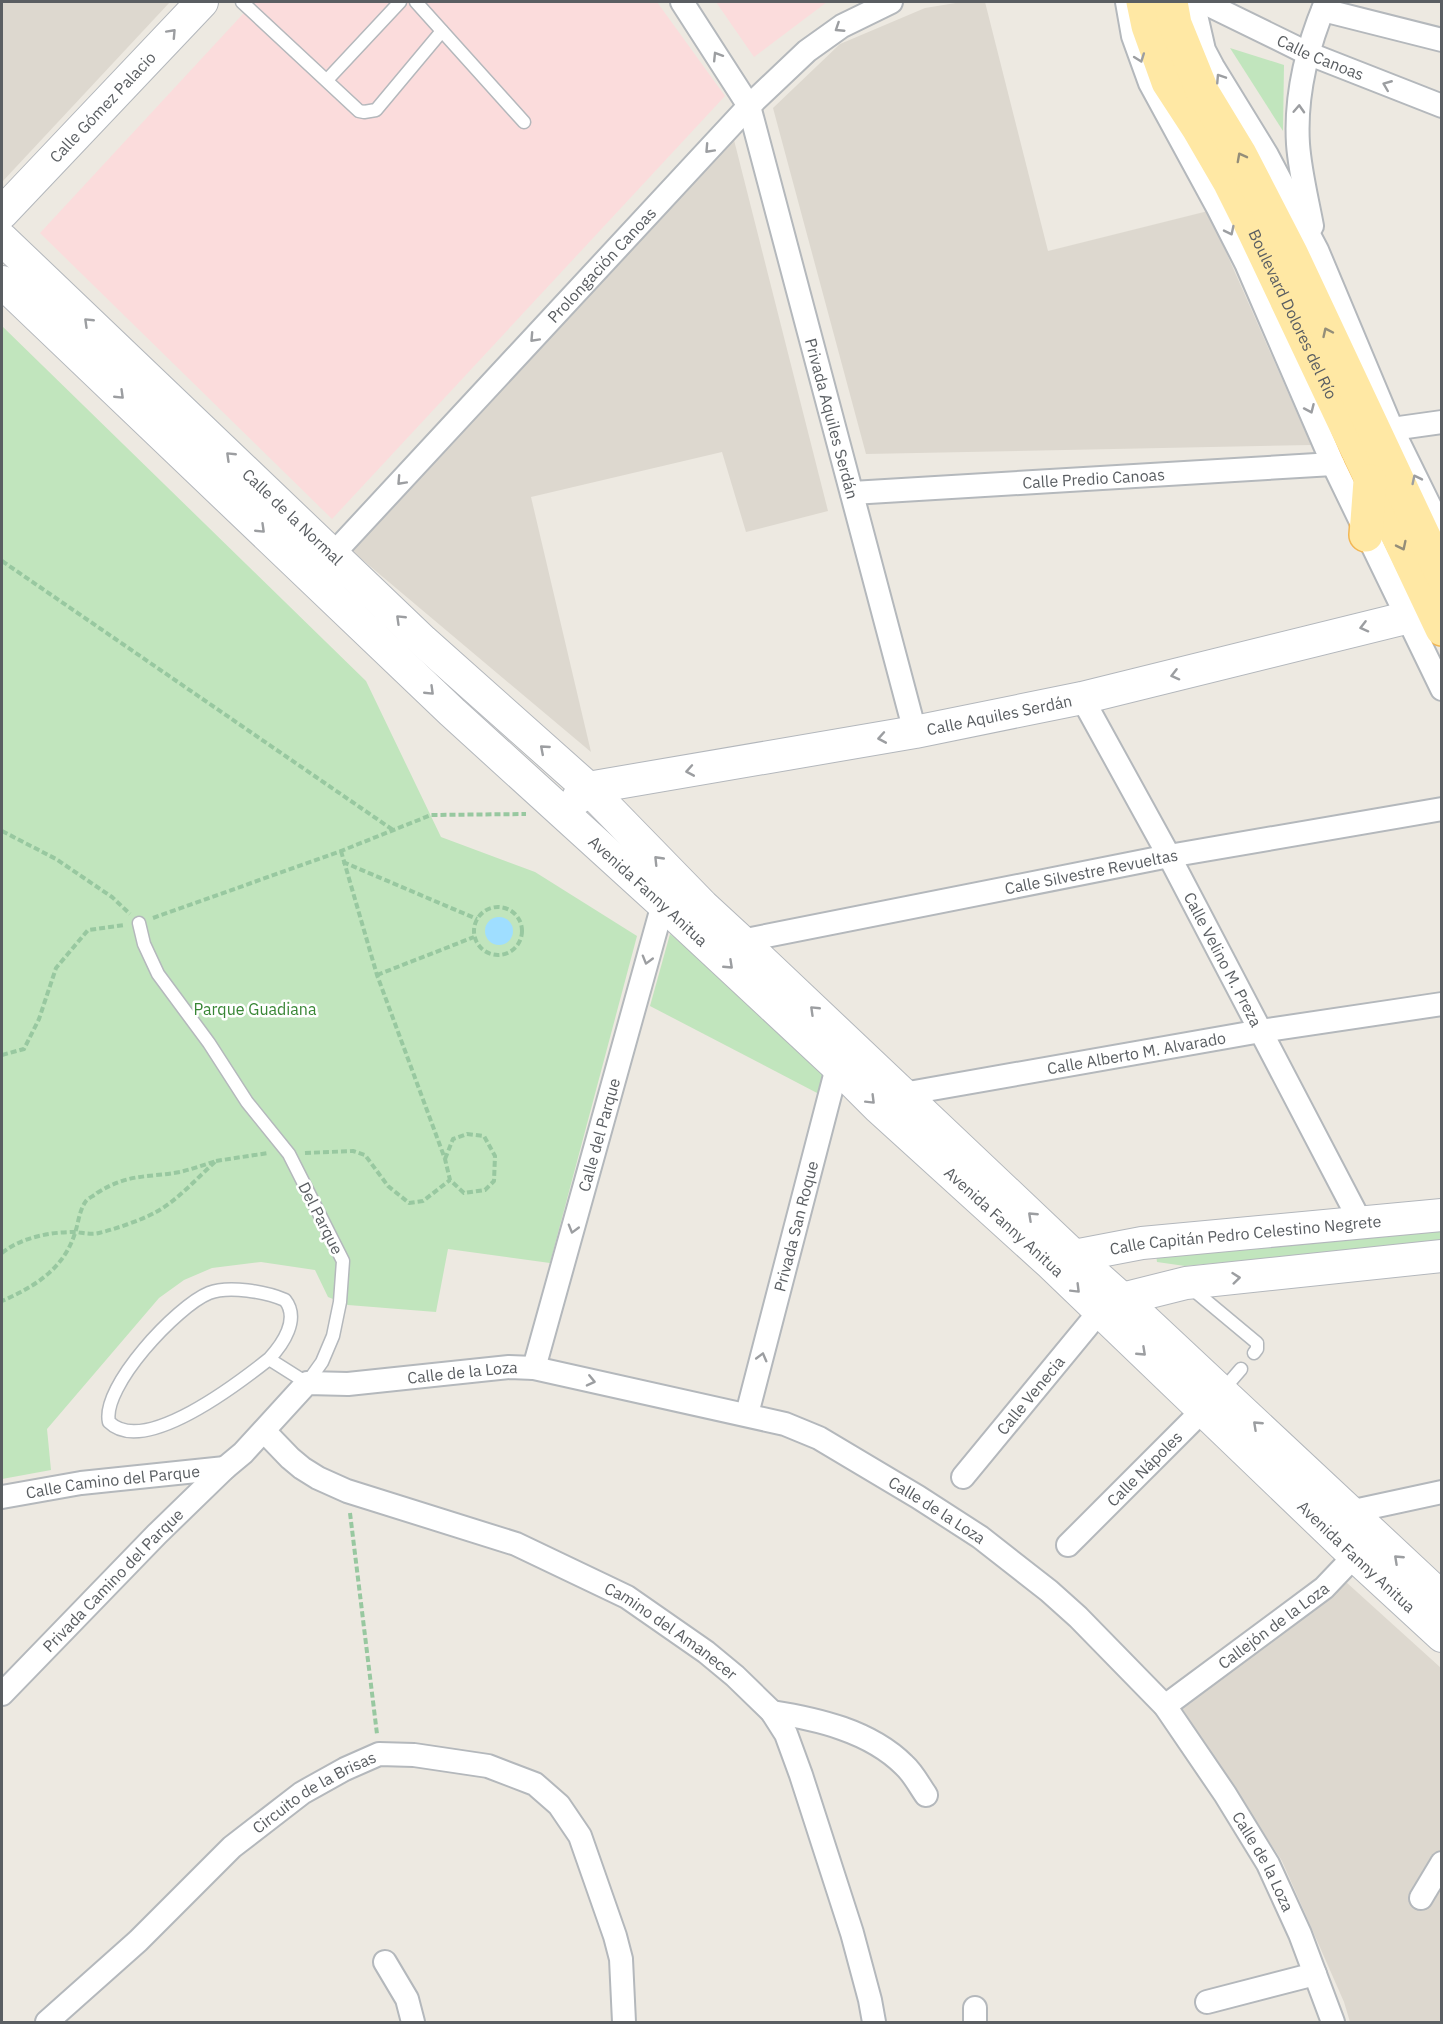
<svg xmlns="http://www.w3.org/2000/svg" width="1443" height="2024" font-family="'IBM Plex Sans',sans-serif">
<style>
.education{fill:#ddd8cf}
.medical{fill:#fbdcdc}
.green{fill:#c1e5bd}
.water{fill:#9fdeff}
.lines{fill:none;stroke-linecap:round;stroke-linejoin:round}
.lane-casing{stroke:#b4b8bc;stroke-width:15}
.street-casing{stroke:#b4b8bc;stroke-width:26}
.secondary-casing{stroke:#b3b7bc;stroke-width:34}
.primary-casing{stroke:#f2b755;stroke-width:36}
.path{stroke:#98c8a0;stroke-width:4;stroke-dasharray:6 3;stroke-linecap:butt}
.lane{stroke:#fff;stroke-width:12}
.street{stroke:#fff;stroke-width:22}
.secondary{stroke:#fff;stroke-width:32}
.primary{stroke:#ffe8a4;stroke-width:33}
.oneway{stroke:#9c9ea1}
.oneway2{stroke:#948e79}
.labels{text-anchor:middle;stroke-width:5;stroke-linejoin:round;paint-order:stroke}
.street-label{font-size:16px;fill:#5a5e62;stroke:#fff}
.park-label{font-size:16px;fill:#388635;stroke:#fff}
</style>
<rect width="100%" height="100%" fill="#ede9e1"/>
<g class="education">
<polygon points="2,2 170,2 2,182"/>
<polygon points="962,2 985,2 1048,251 1208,211 1311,445 866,454 773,108 840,44 925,8"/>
<polygon points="734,140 828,511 746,532 722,452 531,497 591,752 352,551"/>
<polygon points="1346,1582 1441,1668 1441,2022 1350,2022 1344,2002 1282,1861 1180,1705"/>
</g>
<g class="medical">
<polygon points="254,2 657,2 725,96 332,519 40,233"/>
<polygon points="716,2 827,2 754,57"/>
</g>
<g class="green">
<polygon points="1230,48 1284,65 1283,131"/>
<polygon points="2,326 366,681 441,837 535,872 637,936 550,1263 448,1249 436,1312 348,1305 328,1297 315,1270 261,1262 212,1268 184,1280 159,1298 47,1429 51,1470 2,1479"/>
<polygon points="670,934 827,1066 819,1094 650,1006"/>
<polygon points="1441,1220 1441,1242 1185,1266 1157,1262 1156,1254"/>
</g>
<circle class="water" cx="499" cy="931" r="14"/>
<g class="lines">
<g class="lane-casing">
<g id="lane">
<polyline points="242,2 359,111 364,112 376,110 442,31"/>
<polyline points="416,2 524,122"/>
<polyline points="327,80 400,2"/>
<path d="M139,923L144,944L158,974L209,1043L247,1102L289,1154L343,1261L340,1302L333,1336L322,1362L307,1383L269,1359C283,1344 300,1319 285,1300C266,1292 229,1285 209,1293C177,1306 101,1387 109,1422C144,1457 240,1382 269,1359"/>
<polyline points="1191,1288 1257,1343 1257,1349 1254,1353"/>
<polyline points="1222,1391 1241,1369"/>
</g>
</g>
<g class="street-casing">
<g id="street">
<path id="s1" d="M682,2L749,106L915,732"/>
<polyline points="1127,2 1133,36 1150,83 1218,208 1246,263 1333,464 1442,689"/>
<polyline points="1193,2 1204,50 1213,67 1267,155 1317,250 1392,429 1442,531"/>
<path id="s2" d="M1203,2L1307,53L1442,106"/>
<polyline points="1323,10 1442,40"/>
<path d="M1312,226C1307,199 1300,172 1298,144C1295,95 1307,47 1326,2"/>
<polyline points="1392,429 1442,422"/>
<path id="s3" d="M852,493L1333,464"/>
<path id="s4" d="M322,566L749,106L807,51L842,26L891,2"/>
<path id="s5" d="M1082,698L1169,856L1361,1223"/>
<path id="s6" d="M741,941L1169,856L1442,809"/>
<path id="s7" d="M903,1094L1261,1031L1442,1004"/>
<path id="s8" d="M534,1368L663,904"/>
<path id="s9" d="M747,1414L840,1056"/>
<path id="s10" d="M264,1431L290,1458L302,1468L318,1478L347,1491L516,1544L627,1597L706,1652L735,1676L772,1712L786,1734L801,1775L852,1933L870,2000L874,2022"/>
<path id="s11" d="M963,1477L1099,1312"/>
<path id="s12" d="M2,1497L81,1483L225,1468"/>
<polyline points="1340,1514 1442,1492"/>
<path id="s13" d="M1068,1545L1214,1399"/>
<path id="s14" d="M2,1694L157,1534L225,1468L243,1453L307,1383L348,1384L509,1367L534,1368L785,1424L819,1438L918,1497L980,1537L1049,1591L1078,1617L1165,1706L1225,1794L1268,1864L1300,1934L1333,2022"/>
<path id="s15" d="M1165,1706L1324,1588L1364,1546"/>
<path d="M772,1712C817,1719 870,1731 904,1765C913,1773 919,1785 926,1795"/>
<polyline points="1421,1898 1442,1863"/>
<polyline points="385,1962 407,1999 413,2022"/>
<polyline points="1207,2002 1315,1974"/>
<path id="s16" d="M47,2022L138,1941L232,1847L302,1793L345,1769L379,1754L414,1755L488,1766L535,1784L559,1805L580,1836L615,1936L621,1959L624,2022"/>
<polyline points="975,2022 975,2008"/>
</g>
</g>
<g class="secondary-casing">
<g id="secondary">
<path id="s17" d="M2,213L202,2"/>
<path id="s18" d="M2,239L423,641L588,788L703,906L741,941L1074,1256L1122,1299L1442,1598"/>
<path id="s19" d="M2,282L452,712L663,904L837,1066L879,1108L1051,1264L1354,1555L1442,1636"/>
<path id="s20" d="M578,798L588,788L915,732L1082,698L1442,609"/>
<path id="s21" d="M1062,1261L1074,1256L1142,1243L1442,1215"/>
<polyline points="1108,1307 1122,1299 1186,1283 1442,1256"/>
</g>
</g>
<g class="primary-casing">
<g id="primary">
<path id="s22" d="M1143,2L1148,26L1168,82L1198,128L1230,183L1250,223L1442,629"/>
<polyline points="1171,2 1175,24 1203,93 1240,154 1291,253 1442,575"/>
<polyline points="1366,535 1370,481"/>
</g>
</g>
<g class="path">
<polyline points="2,561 393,830"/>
<polyline points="2,831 56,859 112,897 130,914"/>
<polyline points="341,851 377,975 445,1159 450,1180 464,1193 485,1190 494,1181 495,1156 484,1136 467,1134 453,1139 445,1159"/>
<polyline points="343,862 477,919"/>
<circle cx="498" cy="931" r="24"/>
<polyline points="153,918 341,851 431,815 526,814"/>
<polyline points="377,975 474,937"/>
<polyline points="2,1055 24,1049 39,1019 56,968 88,930 125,925"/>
<polyline points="305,1153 353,1151 365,1155 388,1186 409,1203 423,1201 450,1180"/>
<polyline points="216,1161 268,1153"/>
<path d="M2,1253C22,1237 50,1232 76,1232C84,1233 92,1235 99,1233C115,1229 142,1220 156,1212C178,1200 197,1178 216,1161C204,1165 192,1169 180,1172C146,1178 129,1173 97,1193C94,1196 88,1198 86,1201C79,1210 78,1226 74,1236C62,1270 34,1287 2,1301"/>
<polyline points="350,1513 377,1734"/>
</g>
<use href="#lane" class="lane"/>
<use href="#street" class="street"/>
<use href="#secondary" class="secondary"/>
<use href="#primary" class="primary"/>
</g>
<defs><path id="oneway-chevron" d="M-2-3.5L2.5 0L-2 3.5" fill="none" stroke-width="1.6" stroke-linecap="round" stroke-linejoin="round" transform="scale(1.5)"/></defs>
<g class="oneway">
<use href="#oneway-chevron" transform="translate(839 28) rotate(147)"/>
<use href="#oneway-chevron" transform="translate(172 33) rotate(-47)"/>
<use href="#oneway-chevron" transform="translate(717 56) rotate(-122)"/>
<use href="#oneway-chevron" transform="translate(1140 58) rotate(70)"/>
<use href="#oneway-chevron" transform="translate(1220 78) rotate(-123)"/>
<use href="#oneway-chevron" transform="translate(1387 85) rotate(-158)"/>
<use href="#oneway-chevron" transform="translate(1299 109) rotate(-87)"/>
<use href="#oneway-chevron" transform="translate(709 149) rotate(133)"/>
<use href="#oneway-chevron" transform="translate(1230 231) rotate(64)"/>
<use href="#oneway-chevron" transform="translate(88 322) rotate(-136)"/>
<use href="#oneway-chevron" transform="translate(534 338) rotate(133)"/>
<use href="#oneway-chevron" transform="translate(120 395) rotate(44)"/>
<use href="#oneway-chevron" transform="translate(1310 409) rotate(66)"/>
<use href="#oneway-chevron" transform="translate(230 456) rotate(-136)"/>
<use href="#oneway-chevron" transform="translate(1416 479) rotate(-116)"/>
<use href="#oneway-chevron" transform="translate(401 481) rotate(133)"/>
<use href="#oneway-chevron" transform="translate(261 529) rotate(44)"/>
<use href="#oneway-chevron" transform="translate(400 619) rotate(-136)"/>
<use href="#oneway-chevron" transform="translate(1364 627) rotate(166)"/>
<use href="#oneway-chevron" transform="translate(1175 675) rotate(166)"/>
<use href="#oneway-chevron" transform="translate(430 691) rotate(44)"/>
<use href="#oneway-chevron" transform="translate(882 738) rotate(170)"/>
<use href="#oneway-chevron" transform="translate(544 749) rotate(-139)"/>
<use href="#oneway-chevron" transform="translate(690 771) rotate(170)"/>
<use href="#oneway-chevron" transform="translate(658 860) rotate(-134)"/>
<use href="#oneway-chevron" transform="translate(647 960) rotate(106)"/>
<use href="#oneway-chevron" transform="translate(729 965) rotate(43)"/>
<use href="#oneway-chevron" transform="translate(814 1010) rotate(-136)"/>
<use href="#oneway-chevron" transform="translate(871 1100) rotate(45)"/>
<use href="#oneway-chevron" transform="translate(1032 1216) rotate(-137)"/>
<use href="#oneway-chevron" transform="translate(573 1229) rotate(106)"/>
<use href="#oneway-chevron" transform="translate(1236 1278) rotate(-6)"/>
<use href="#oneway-chevron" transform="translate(1076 1289) rotate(45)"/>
<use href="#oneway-chevron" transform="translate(1142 1352) rotate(43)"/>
<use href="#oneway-chevron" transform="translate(762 1357) rotate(-75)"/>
<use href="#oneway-chevron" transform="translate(591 1381) rotate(13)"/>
<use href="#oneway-chevron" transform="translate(1257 1425) rotate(-137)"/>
<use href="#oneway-chevron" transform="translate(1398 1559) rotate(-137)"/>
</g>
<g class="oneway2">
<use href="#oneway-chevron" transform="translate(1241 157) rotate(-118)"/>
<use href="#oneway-chevron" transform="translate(1327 332) rotate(-115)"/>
<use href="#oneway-chevron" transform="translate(1402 546) rotate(64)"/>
</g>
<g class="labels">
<g class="street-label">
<text dy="6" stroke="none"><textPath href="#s2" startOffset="130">Calle Canoas</textPath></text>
<text dy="6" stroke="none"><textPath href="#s17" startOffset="146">Calle Gómez Palacio</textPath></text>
<text dy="6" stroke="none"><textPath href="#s4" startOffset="411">Prolongación Canoas</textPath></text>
<text dy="6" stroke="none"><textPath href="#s22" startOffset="348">Boulevard Dolores del Río</textPath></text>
<text dy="6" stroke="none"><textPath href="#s1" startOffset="447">Privada Aquiles Serdán</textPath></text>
<text dy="6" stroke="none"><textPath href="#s3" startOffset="242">Calle Predio Canoas</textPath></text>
<text dy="6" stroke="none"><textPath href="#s18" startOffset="402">Calle de la Normal</textPath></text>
<text dy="6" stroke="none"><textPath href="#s20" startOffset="432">Calle Aquiles Serdán</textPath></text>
<text dy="6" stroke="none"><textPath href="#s6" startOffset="357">Calle Silvestre Revueltas</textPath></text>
<text dy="6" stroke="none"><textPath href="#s19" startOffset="888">Avenida Fanny Anitua</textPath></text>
<text dy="6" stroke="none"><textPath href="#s5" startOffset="297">Calle Velino M. Preza</textPath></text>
<text dy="6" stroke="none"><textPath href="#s7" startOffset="237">Calle Alberto M. Alvarado</textPath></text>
<text dy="6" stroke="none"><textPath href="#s8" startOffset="242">Calle del Parque</textPath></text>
<text transform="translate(321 1218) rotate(63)" y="6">Del Parque</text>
<text dy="6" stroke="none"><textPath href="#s19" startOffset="1374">Avenida Fanny Anitua</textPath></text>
<text dy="6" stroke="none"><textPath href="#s9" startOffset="194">Privada San Roque</textPath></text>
<text dy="6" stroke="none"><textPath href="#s21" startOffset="186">Calle Capitán Pedro Celestino Negrete</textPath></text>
<text dy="6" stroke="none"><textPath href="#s14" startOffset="592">Calle de la Loza</textPath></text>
<text dy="6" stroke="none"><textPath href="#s11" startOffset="106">Calle Venecia</textPath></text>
<text dy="6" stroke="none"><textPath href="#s13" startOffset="108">Calle Nápoles</textPath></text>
<text dy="6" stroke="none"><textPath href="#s12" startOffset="112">Calle Camino del Parque</textPath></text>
<text dy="6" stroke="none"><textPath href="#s14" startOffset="1096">Calle de la Loza</textPath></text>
<text dy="6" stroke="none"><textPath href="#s19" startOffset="1860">Avenida Fanny Anitua</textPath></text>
<text dy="6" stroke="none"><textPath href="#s14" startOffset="159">Privada Camino del Parque</textPath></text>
<text dy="6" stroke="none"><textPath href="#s15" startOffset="135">Callejón de la Loza</textPath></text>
<text dy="6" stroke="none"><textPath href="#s10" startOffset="459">Camino del Amanecer</textPath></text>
<text dy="6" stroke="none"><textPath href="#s16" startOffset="354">Circuito de la Brisas</textPath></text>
<text dy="6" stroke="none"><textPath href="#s14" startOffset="1582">Calle de la Loza</textPath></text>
</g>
<g class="park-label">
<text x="255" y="1015">Parque Guadiana</text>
</g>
</g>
<rect width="1443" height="2024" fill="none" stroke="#5a5e62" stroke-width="6"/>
</svg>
